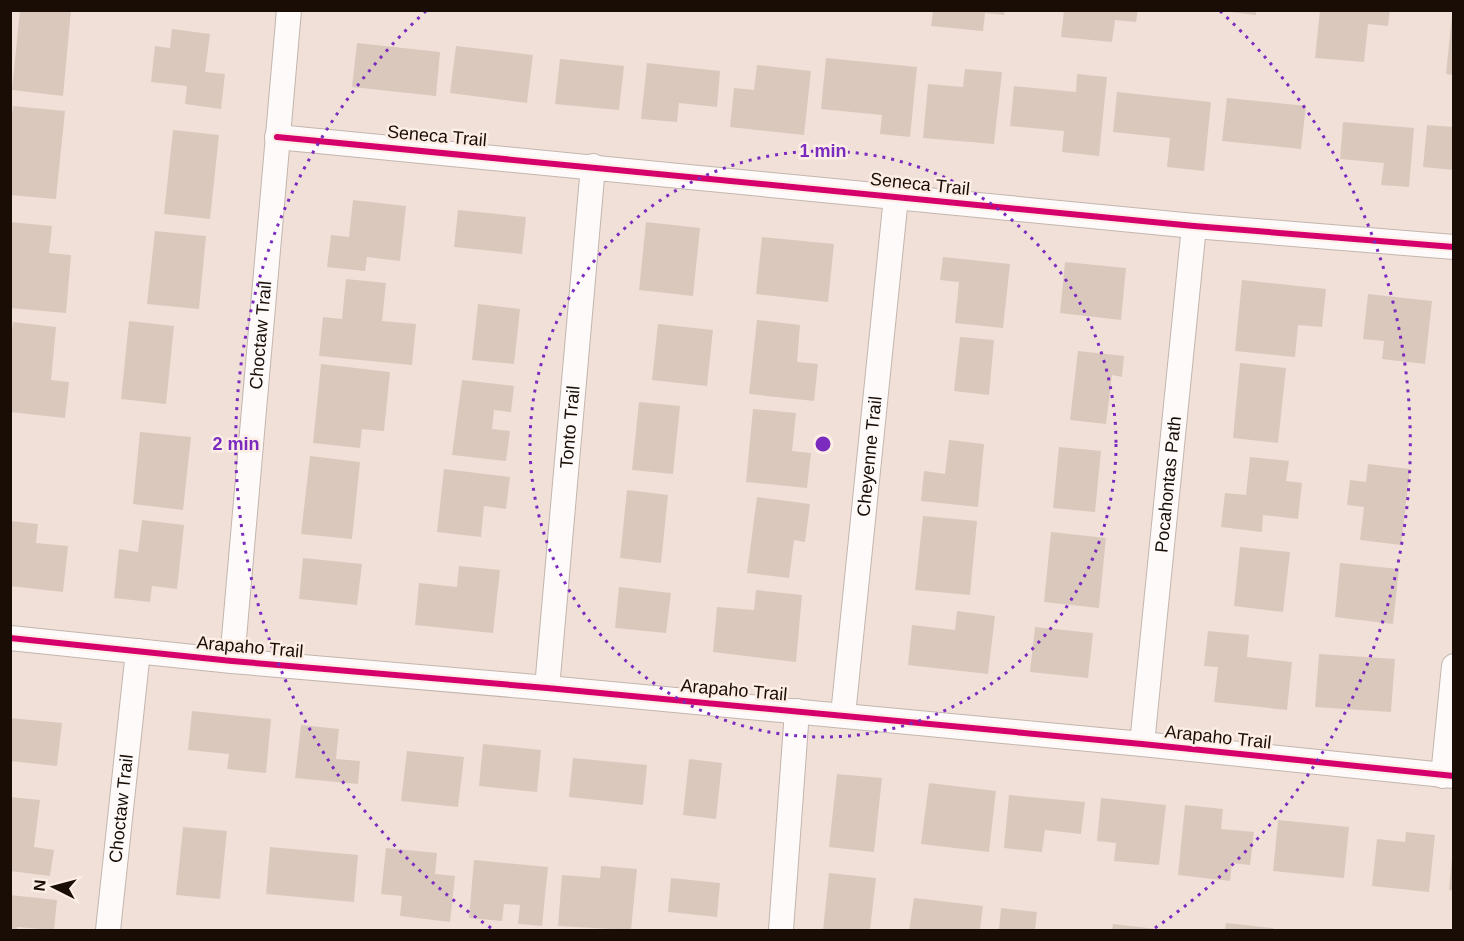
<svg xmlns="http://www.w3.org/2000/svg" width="1464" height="941" font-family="Arial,sans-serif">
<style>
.building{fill:#dbc8bc}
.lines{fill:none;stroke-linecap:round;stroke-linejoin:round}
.minor-casing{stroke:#c3b6ae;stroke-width:26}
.minor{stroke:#fdfaf9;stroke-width:24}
.cycleway-casing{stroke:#fdeee5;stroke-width:10}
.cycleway{stroke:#d6006c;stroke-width:6}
.ring{fill:none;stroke:#7b2cbf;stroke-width:3;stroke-dasharray:3 6}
.labels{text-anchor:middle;stroke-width:5;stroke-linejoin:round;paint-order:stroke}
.street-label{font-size:18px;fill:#190d06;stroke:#fdeee5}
.centre{fill:#7b2cbf;stroke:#fdeee5;stroke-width:3}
.ring-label{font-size:18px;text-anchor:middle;font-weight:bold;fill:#7b2cbf;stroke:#fdeee5;stroke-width:5;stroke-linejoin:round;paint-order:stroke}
</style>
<rect width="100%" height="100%" fill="#f0e0d8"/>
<g class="building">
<polygon points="20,10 71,10 63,96 12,90"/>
<polygon points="933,10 1005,10 1004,15 985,13 983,31 931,26"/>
<polygon points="1064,10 1138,10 1136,22 1115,20 1112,42 1061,37"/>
<polygon points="1231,10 1256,10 1256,15 1231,12"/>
<polygon points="1320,10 1390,10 1388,26 1368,24 1364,62 1315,58"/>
<polygon points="1452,15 1454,15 1454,75 1446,74"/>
<polygon points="172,29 210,34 205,72 225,74 221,109 185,104 187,86 151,82 155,46 170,48"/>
<polygon points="357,43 440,52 436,96 352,87"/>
<polygon points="456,46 533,55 527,103 450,93"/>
<polygon points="826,58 917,67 910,137 880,134 882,115 821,109"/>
<polygon points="560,59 624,66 619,110 555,104"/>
<polygon points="647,63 720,71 717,107 679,103 677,122 641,119"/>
<polygon points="757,65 811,71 804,135 730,127 734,88 754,90"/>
<polygon points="965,69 1002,72 994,144 923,138 928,84 963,87"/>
<polygon points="1077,74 1107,77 1099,156 1062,152 1064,131 1010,126 1014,86 1076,92"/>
<polygon points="1117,92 1211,102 1204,171 1167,167 1170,138 1113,132"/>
<polygon points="1227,98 1306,106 1301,149 1222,141"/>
<polygon points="13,106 65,111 56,199 10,195 10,130"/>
<polygon points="1343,122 1414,128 1409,187 1381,185 1384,163 1340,159"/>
<polygon points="1427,125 1454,127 1454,170 1423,167"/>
<polygon points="173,130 219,135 210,219 164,214"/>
<polygon points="353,200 406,206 400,261 367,257 365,271 327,267 331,235 349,237"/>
<polygon points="458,210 526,217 522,254 454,247"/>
<polygon points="10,222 52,226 49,253 71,255 66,313 10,308"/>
<polygon points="646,222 700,228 693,296 639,290"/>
<polygon points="155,231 206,236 199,309 147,304"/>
<polygon points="762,237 834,244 828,302 756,294"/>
<polygon points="943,257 1010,264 1003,328 955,323 959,282 940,280"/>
<polygon points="1065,262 1126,268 1121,320 1060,313"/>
<polygon points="346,279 386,283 382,321 416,324 412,365 319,356 323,317 342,319"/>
<polygon points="1242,280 1326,289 1322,327 1298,325 1295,357 1235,351"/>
<polygon points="1368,294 1432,301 1425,364 1382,359 1384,341 1363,339"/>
<polygon points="478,304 520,309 514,364 472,360"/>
<polygon points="757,320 800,325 797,362 818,364 814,401 749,394"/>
<polygon points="129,321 174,326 166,404 121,399"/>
<polygon points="13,322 56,327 51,380 69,382 65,418 10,412 10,349"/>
<polygon points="658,324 713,330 707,386 652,380"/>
<polygon points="960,337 994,340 989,395 954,391"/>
<polygon points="1078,351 1124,356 1122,377 1112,375 1106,424 1070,420"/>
<polygon points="1240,363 1286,368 1278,443 1233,438"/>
<polygon points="321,364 390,372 384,431 362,429 360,448 313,443"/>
<polygon points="462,380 514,386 511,412 494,410 492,429 510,431 506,461 452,455"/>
<polygon points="639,402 680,406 673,474 632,470"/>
<polygon points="753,409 796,413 792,451 811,453 807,488 746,482"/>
<polygon points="140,432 191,437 183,510 133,504"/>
<polygon points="949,440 984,444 978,507 921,501 924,471 945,474"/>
<polygon points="1059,447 1101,451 1095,512 1053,508"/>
<polygon points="310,456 360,462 352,539 301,534"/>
<polygon points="1250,457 1289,461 1286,481 1302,483 1298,519 1263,515 1262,532 1221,527 1225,493 1246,495"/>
<polygon points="1368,464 1410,469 1401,545 1360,540 1364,507 1347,505 1350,480 1366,482"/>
<polygon points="444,469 510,477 506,509 484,506 481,537 437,532"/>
<polygon points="627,490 668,495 661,563 620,558"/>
<polygon points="757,497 810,504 805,542 794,540 789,578 747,573"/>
<polygon points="923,516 977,521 970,595 915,590"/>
<polygon points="142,520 184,525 177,589 152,586 150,602 114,598 119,549 138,552"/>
<polygon points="10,521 38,524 36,543 68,546 63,592 10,586"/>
<polygon points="1051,532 1106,538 1099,608 1044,602"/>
<polygon points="1240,547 1290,552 1283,612 1234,606"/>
<polygon points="303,558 362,564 357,605 299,599"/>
<polygon points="1340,563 1399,569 1393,624 1335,617"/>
<polygon points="459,566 500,570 493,633 415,625 419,583 457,587"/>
<polygon points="619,587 671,593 666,633 615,628"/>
<polygon points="756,590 802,595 796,662 713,652 717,607 754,610"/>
<polygon points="957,611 995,616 988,674 908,665 912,625 955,630"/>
<polygon points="1035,627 1093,633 1088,678 1030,672"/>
<polygon points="1208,631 1249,635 1247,657 1292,662 1287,710 1214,702 1218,667 1204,666"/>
<polygon points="1319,654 1395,659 1391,712 1315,707"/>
<polygon points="192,711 271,719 266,773 227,769 229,754 188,750"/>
<polygon points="10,718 62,723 57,766 10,761"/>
<polygon points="301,725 339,729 336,759 360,761 358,784 295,778"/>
<polygon points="483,744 541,750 537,792 479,786"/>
<polygon points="407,751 464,757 458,807 401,801"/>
<polygon points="573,758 647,765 643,805 569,797"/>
<polygon points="689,759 722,763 716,819 683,815"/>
<polygon points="837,774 882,778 874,852 829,847"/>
<polygon points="929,783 996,791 989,852 921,844"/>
<polygon points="1009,795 1085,802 1081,834 1045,830 1042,852 1004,848"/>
<polygon points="10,797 40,800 34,847 54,850 50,876 10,871"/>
<polygon points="1101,798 1166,805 1159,865 1114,861 1116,843 1097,841"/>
<polygon points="1185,805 1223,809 1221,829 1254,832 1250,865 1232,863 1230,881 1178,875"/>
<polygon points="1278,820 1349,827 1344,878 1273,871"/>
<polygon points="183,827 227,831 220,899 176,895"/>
<polygon points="1406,832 1435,835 1429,892 1372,886 1377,839 1405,842"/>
<polygon points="270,847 358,855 354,902 266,894"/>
<polygon points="386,848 437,853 435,874 455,876 450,922 400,916 402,896 381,894"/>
<polygon points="1452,859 1454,860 1454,891 1449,890"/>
<polygon points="474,860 548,867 542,926 518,924 520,905 504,904 502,921 469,918"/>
<polygon points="601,866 637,869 631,930 558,926 562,875 600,878"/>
<polygon points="829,873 876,878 870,930 823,930"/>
<polygon points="671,878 720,883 717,917 668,912"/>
<polygon points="10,895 57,900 54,930 17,927 17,930 10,930"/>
<polygon points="914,898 983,906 980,930 909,930"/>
<polygon points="1001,908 1037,912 1035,930 999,930"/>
<polygon points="1226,923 1273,928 1273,930 1225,930"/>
<polygon points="1113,924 1156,929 1156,930 1112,930"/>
</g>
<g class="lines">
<g class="minor-casing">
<g id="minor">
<polyline points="277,137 1194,226 1454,247"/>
<polyline points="10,638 232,661 547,688 1142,744 1454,776"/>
<path id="s1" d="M232,661L289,10"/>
<path id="s2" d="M547,688L593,166"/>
<path id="s3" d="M843,715L896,197"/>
<path id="s4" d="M1142,744L1194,226"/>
<polyline points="1443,776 1454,666"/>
<path id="s5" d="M108,930L138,651"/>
<polyline points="781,930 797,711"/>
</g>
</g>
<use href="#minor" class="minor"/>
<g class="cycleway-casing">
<g id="cycleway">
<polyline points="277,137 1194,226 1454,247"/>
<polyline points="10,638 232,661 547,688 1142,744 1454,776"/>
</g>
</g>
<use href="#cycleway" class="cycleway"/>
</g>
<g class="ring">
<circle cx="823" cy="444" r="293"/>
<path d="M491 928A587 587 0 0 1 426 11M1220 11A587 587 0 0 1 1155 928"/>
</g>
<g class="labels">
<g class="street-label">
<text transform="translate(437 136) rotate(5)" y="6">Seneca Trail</text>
<text transform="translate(920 184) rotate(6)" y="6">Seneca Trail</text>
<text dy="6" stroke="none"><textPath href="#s1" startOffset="327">Choctaw Trail</textPath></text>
<text dy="6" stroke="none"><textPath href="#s2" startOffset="262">Tonto Trail</textPath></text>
<text dy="6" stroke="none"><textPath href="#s3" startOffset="260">Cheyenne Trail</textPath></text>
<text dy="6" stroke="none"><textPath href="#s4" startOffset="261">Pocahontas Path</textPath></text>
<text transform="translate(250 647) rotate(5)" y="6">Arapaho Trail</text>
<text transform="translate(734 690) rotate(5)" y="6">Arapaho Trail</text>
<text transform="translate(1218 737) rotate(6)" y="6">Arapaho Trail</text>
<text dy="6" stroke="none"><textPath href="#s5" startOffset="122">Choctaw Trail</textPath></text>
</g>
</g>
<circle cx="823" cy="444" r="9" class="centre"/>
<g class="ring-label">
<text x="823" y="157">1 min</text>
<text x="236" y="450">2 min</text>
</g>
<rect width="1464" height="941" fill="none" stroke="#190d06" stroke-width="24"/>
<g transform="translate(54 887) rotate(276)" stroke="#fdeee5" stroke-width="4.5" paint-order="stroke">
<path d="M0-4.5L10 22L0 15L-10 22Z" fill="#190d06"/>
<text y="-9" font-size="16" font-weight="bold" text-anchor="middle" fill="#190d06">N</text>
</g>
</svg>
